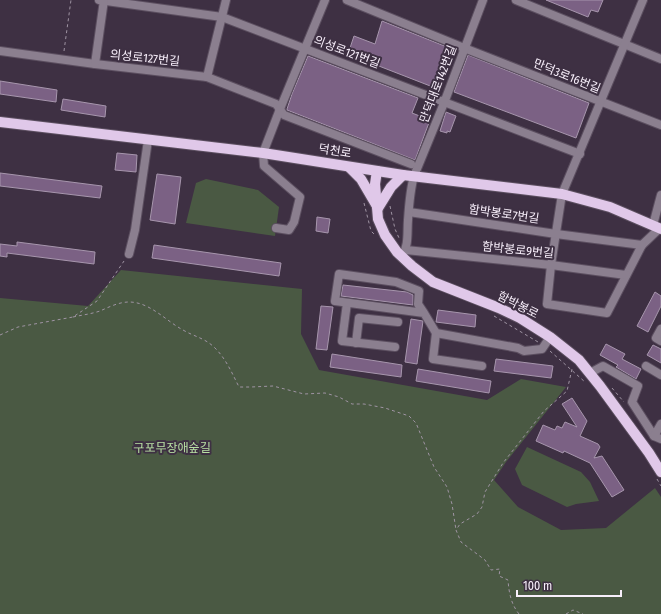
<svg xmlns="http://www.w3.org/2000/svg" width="661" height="614" font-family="'Fira Sans Condensed','Noto Sans KR',sans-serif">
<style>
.green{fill:#4a5943}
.building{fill:#7b6184;stroke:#a796ad}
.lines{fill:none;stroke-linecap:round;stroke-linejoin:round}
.minor-casing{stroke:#5c4f60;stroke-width:10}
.major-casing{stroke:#5c4f60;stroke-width:12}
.path{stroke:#9f94a3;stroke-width:1;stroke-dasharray:3 3;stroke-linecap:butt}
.minor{stroke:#8b7f8f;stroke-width:8}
.major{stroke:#e0c8e9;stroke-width:10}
.labels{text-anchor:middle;stroke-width:4;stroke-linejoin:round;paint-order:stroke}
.street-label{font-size:12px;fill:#f8effb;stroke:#3e3043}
.park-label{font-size:12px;fill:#b8e0a3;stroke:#3e3043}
</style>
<rect width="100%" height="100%" fill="#3e3043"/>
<g class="green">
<polygon points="206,179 258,190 279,207 275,236 186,223 196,183"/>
<polygon points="121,270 302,289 301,334 319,370 487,400 521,379 566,387 506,462 494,480 518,507 561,530 606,528 655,488 661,497 661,614 0,614 0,298 88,306"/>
<polygon points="527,447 581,472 590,482 599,501 576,504 567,507 522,485 515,469"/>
</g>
<g class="building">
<polygon points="546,0 603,0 598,12 591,10 588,17"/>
<polygon points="382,21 452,49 444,70 446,71 438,89 348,54 354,36 375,44"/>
<polygon points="468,55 589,103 576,138 454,92"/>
<polygon points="308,56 418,98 412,113 430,120 415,160 287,110 287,109 292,94"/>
<polygon points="0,81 57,90 56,102 0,94"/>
<polygon points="63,99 106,106 105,117 61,110"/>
<polygon points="446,112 456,116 450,132 447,131 447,133 440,131"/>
<polygon points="117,153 137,155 136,172 115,170"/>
<polygon points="0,173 102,186 100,198 0,186"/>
<polygon points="157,174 181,177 175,224 150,220"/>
<polygon points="317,217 330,219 328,233 316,231"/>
<polygon points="17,242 95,252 94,264 7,253 7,257 0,256 0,244 17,246"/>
<polygon points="154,245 281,263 279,276 152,258"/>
<polygon points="343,285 407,292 413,295 413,305 341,296"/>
<polygon points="655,292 661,296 661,306 648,332 637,326"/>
<polygon points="321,306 333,307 327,350 316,349"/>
<polygon points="438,310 476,315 475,327 436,322"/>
<polygon points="411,319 423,321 417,364 405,362"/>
<polygon points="606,344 625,354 622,359 641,369 636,379 616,367 618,365 600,355"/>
<polygon points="653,345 661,349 661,363 647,355"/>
<polygon points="332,354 402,365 401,377 330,367"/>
<polygon points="496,359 553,366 551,378 494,371"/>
<polygon points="418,369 491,381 489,393 416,381"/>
<polygon points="572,398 587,421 580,436 598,444 600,447 594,458 602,456 624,490 612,497 590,463 564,451 563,453 536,441 543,425 555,430 557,426 562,428 565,422 577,427 562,404"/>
</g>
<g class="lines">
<g class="minor-casing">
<g id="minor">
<polyline points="99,0 222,17 580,154"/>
<polyline points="347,0 464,48 661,125"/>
<polyline points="516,0 661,59"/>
<polyline points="643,0 562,194 551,265 547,304 607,313 642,245 660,228"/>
<polyline points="0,51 95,64 207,77 276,104 284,115 411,164"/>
<polyline points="95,64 104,0"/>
<polyline points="207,77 226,0"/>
<polyline points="409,212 556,234 642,245"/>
<polyline points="653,225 661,195"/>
<polyline points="276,228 289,230 294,222 300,197 264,166 263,153 280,109 325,0"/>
<polyline points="406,250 551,265 626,275"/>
<polyline points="129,254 135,230 148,140"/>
<path d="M402,256C409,246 407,232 408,220C409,205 410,190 414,176L444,103L483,0"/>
<polyline points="347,303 342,341 395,347"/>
<polyline points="424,313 418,304 419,291 396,282 339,274 335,301 424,313 436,333 518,348 524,351 542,349 550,337"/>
<polyline points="661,329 656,338 661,341"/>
<polyline points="436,333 433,359 482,366"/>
<polyline points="356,343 359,318 398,322"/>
<polyline points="646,366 661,375"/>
<polyline points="590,373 603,366 638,386 632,402 654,436"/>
<polyline points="661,424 654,436 661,439"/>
</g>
</g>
<g class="major-casing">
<g id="major">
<polyline points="0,122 263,153 403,175 562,194 610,207 661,229"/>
<polyline points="349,167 361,179 378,208 391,187 403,175"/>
<polyline points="377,171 375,184 378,219 385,235 397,252 412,266 433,282 499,308 520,318 550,337 579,360 600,386 649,453 661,472"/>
</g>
</g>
<g class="path">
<polyline points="64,51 71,0"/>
<polyline points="364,203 371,231 375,235"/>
<polyline points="390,206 395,229 399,238"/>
<polyline points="494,316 538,342"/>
<path d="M73,317C82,315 91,314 100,311C109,307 119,302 129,302C150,302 166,321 183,330C195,337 205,338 215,348C226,359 232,373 239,387H251L273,386L304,394L325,393L339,397L352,404H364L385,408L409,416L416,423L434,467L447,487L452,504L456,530"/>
<polyline points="0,335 18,327 73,317 97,301 124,261"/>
<polyline points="550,351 585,382"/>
<polyline points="612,388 624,402"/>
<polyline points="657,479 661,486"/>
<path d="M519,614C511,604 509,593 508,580L499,576L500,569L491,570L485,560L461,542L456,530L460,524L477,514L482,507L485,492L503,463L544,411L567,391L572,369"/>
<polyline points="566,614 573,610 583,614"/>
</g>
<use href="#minor" class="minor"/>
<use href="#major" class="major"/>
</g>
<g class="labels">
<g class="street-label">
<text transform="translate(347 52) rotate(21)" y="4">의성로121번길</text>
<text transform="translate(145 58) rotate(6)" y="4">의성로127번길</text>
<text transform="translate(567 76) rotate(22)" y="4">만덕3로16번길</text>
<text transform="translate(438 84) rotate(-69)" y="4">만덕대로142번길</text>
<text transform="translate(335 151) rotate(9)" y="4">덕천로</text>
<text transform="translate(504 214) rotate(8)" y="4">함박봉로7번길</text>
<text transform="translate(518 250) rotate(6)" y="4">함박봉로9번길</text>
<text transform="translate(518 305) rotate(27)" y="4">함박봉로</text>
</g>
<g class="park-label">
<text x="172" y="452">구포무장애숲길</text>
</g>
</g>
<path d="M517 590v6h104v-6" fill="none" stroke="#f8effb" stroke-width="2"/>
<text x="523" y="590" font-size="12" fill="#f8effb" stroke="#3e3043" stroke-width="3" paint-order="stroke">100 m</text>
</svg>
